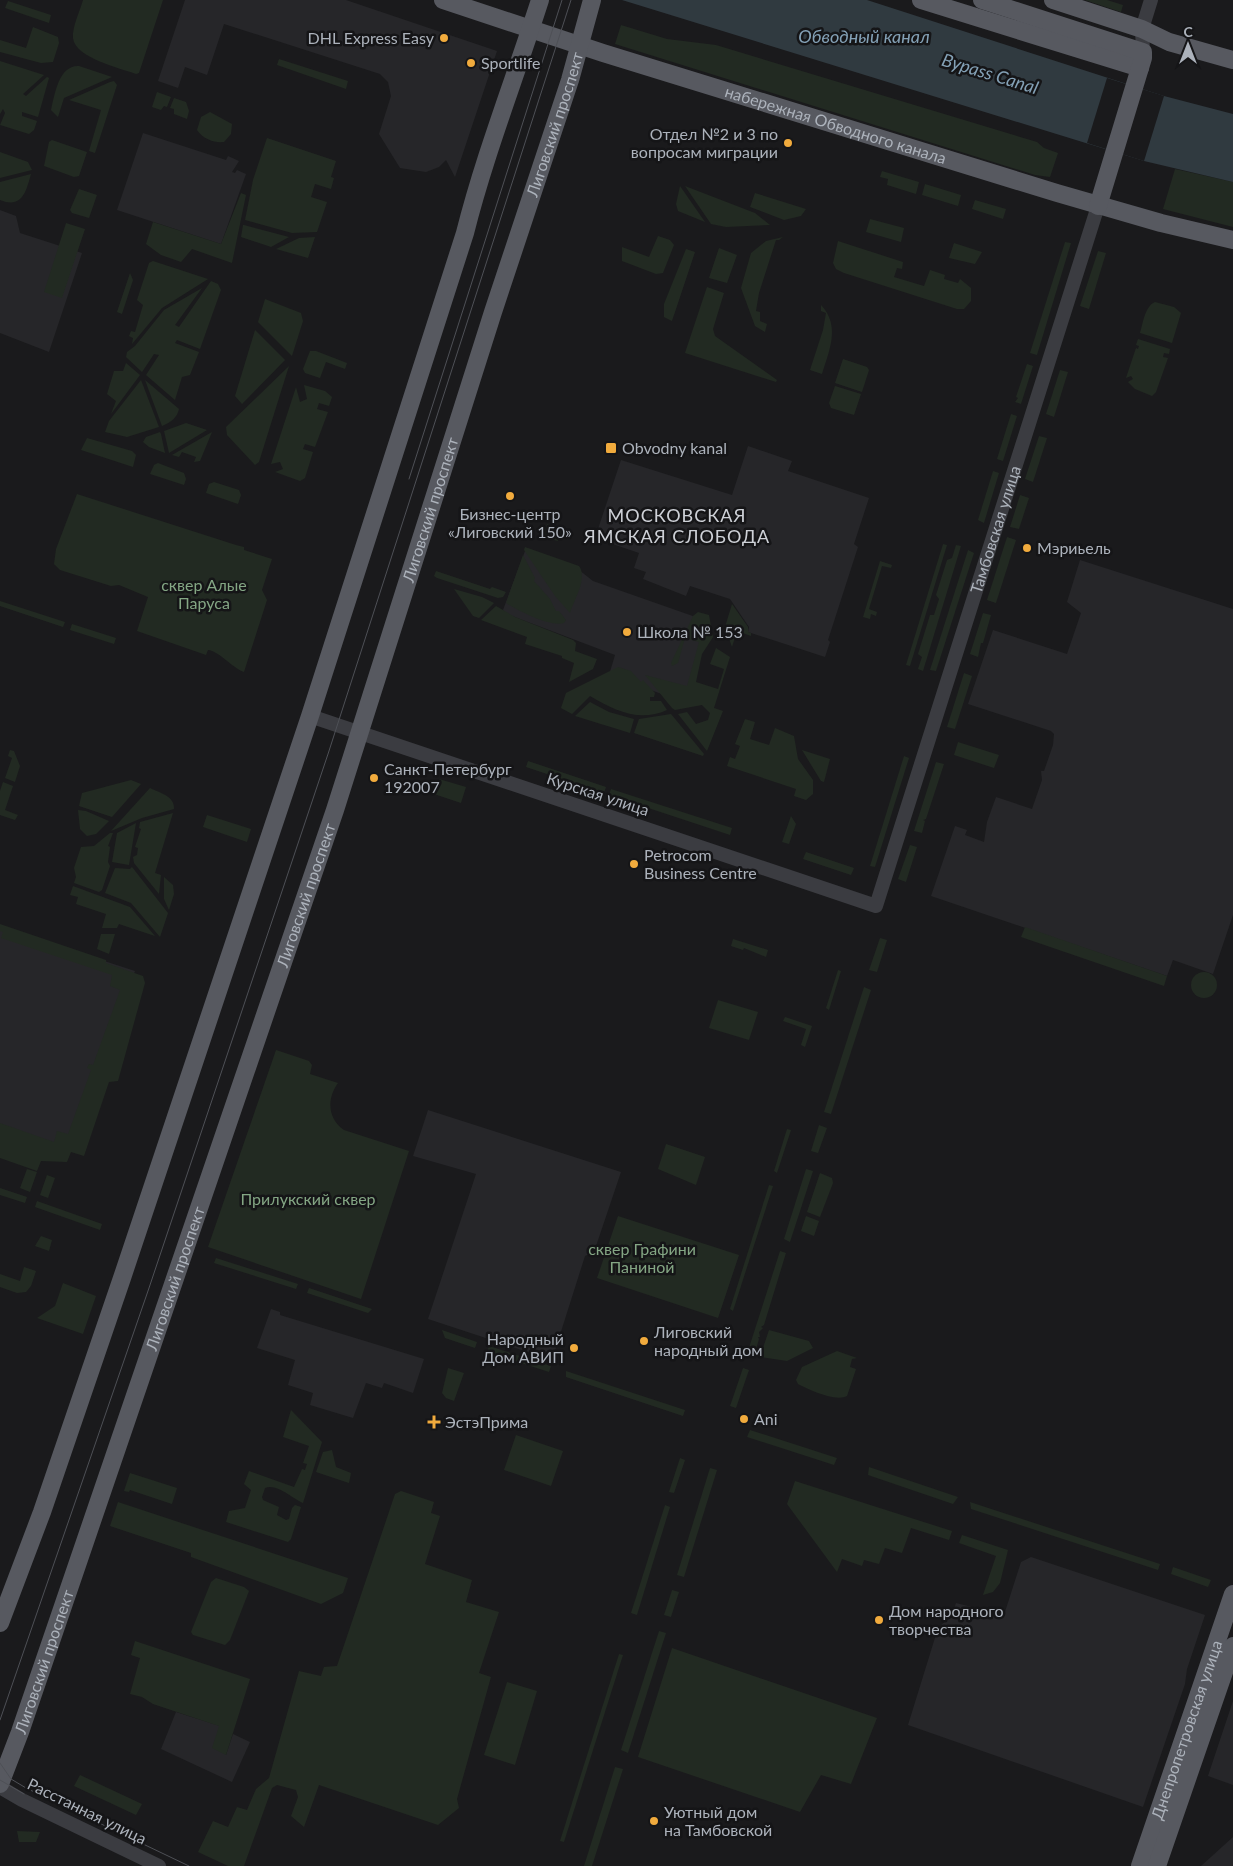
<svg xmlns="http://www.w3.org/2000/svg" width="1233" height="1866" font-family="Lato,sans-serif">
<style>
.built{fill:#262629}
.green{fill:#222a22}
.water{fill:#303a40}
.pier{fill:#1a1a1c}
.lines{fill:none;stroke-linecap:round;stroke-linejoin:round}
.minor{stroke:#3b3c41;stroke-width:14}
.major{stroke:#575960;stroke-width:18}
.tram{stroke:#4e5056;stroke-width:1}
.poi-dot{fill:#f1ab3d;stroke:#151517;stroke-width:2}
.labels{text-anchor:middle;stroke-width:5;stroke-linejoin:round;paint-order:stroke}
.poi-label{font-size:16px;fill:#acb2bb;stroke:#151517;text-anchor:start}
.street-label{font-size:16px;fill:#acb2bb;stroke:#151517}
.park-label{font-size:16px;fill:#84a684;stroke:#151517}
.water-label{font-size:18px;font-style:italic;fill:#84a1b6;stroke:#151517}
.neighbourhood-label{font-size:18px;letter-spacing:1px;fill:#ced1d7;stroke:#151517}
</style>
<rect width="100%" height="100%" fill="#1a1a1c"/>
<g class="built">
<polygon points="185,0 346,0 497,51 455,177 446,160 439,167 426,172 400,168 379,134 391,96 388,82 380,74 224,24 207,75 185,67 178,88 158,81"/>
<polygon points="143,133 226,160 228,156 239,161 232,172 235,173 237,170 246,174 221,244 117,210"/>
<polygon points="0,210 16,216 20,233 82,253 49,352 0,333"/>
<polygon points="748,446 792,461 788,471 869,498 854,544 858,547 828,640 830,642 825,657 748,632 749,627 730,599 690,586 686,596 643,579 646,572 634,568 639,553 595,538 621,460 732,495"/>
<polygon points="525,551 579,570 593,581 707,621 684,702 609,675 615,655 504,613 503,610"/>
<polygon points="1080,560 1233,609 1233,915 1213,974 1173,960 1167,976 931,896 955,826 967,830 965,835 984,842 987,822 996,797 1032,809 1042,780 1041,771 1044,771 1053,745 1054,734 1051,731 968,704 993,630 1067,654 1081,613 1067,602"/>
<polygon points="0,927 135,971 66,1162 0,1147"/>
<polygon points="428,1110 621,1172 594,1252 585,1256 552,1360 428,1319 476,1174 413,1156"/>
<polygon points="271,1309 280,1312 280,1315 424,1359 413,1393 384,1383 382,1388 366,1383 353,1418 310,1405 313,1393 288,1385 295,1360 257,1348"/>
<polygon points="1031,1557 1205,1615 1187,1669 1185,1684 1143,1807 908,1725 938,1628 952,1615 956,1603 1004,1615 1021,1562"/>
<polygon points="1233,1701 1233,1785 1208,1776"/>
<polygon points="176,1712 220,1726 226,1755 233,1734 250,1742 232,1782 161,1749"/>
<polygon points="1233,1837 1233,1866 1201,1866"/>
</g>
<g class="green">
<path d="M83,0H163L139,73L136,74C120,68 75,58 73,38C72,27 80,11 83,0Z"/>
<polygon points="1085,0 1107,0 1123,5 1121,12"/>
<polygon points="8,1 51,15 49,23 5,8"/>
<polygon points="621,25 667,39 716,45 1037,142 1044,148 1058,153 1050,177 1035,175 615,44"/>
<polygon points="33,27 58,37 59,43 53,62 41,63 0,52 0,40 26,48"/>
<polygon points="279,59 348,81 346,89 277,65"/>
<polygon points="0,61 44,75 23,94 26,96 47,77 49,78 38,117 22,112 22,116 37,121 34,130 29,134 0,125 5,113 3,109 0,114"/>
<path d="M79,66L112,77L64,98L58,117L51,110C55,93 59,65 79,66Z"/>
<polygon points="110,82 114,81 117,85 95,153 89,151 101,110 69,100"/>
<polygon points="157,92 171,97 167,107 164,106 161,110 152,107"/>
<polygon points="174,98 186,102 189,111 187,119 174,114 174,109 170,108"/>
<path d="M210,112L232,124L231,134L224,142C214,143 203,139 197,130L201,117Z"/>
<polygon points="267,138 336,161 331,177 334,178 331,189 315,184 311,197 327,202 317,232 292,233 245,220 253,180"/>
<polygon points="52,140 87,152 79,176 74,177 44,166 49,142"/>
<polygon points="0,152 28,162 32,170 0,178"/>
<polygon points="1175,169 1233,182 1233,227 1163,209"/>
<polygon points="882,171 919,182 916,194 887,185 888,179 880,177"/>
<path d="M31,174C26,192 22,209 0,200V182Z"/>
<polygon points="925,184 961,195 958,206 922,195"/>
<polygon points="680,186 705,222 678,211 676,204"/>
<polygon points="685,186 755,213 770,225 726,227 711,224"/>
<polygon points="79,189 97,195 89,218 72,213 70,210"/>
<polygon points="241,193 246,195 232,263 192,249 181,262 161,255 146,244 153,222 221,244"/>
<polygon points="755,193 806,209 801,216 784,220 750,207"/>
<polygon points="975,200 1006,209 1003,219 972,209"/>
<polygon points="870,219 904,228 901,242 866,232"/>
<polygon points="66,223 85,229 62,298 44,292"/>
<polygon points="243,225 244,225 289,237 271,247 241,237"/>
<polygon points="658,236 670,240 674,245 663,273 656,274 622,261 622,247 649,257"/>
<polygon points="315,237 308,258 276,249 299,238"/>
<polygon points="783,237 779,240 776,240 759,293 756,311 760,312 760,321 767,324 765,332 755,326 741,288 751,253 766,241"/>
<polygon points="838,241 903,262 902,269 897,268 894,277 924,286 930,270 945,275 944,279 958,283 960,279 971,288 971,301 964,309 957,309 844,273 836,269 833,263"/>
<polygon points="1065,242 1071,243 1037,355 1030,353"/>
<polygon points="954,243 982,252 975,264 949,258"/>
<polygon points="719,248 737,255 727,283 709,278"/>
<polygon points="686,249 695,252 672,321 664,317 664,304"/>
<polygon points="1098,251 1106,253 1089,309 1080,306"/>
<polygon points="153,261 208,279 162,308 132,344 133,338 129,336 131,331 135,332 143,305 137,300 149,263"/>
<polygon points="130,273 133,280 122,314 117,312"/>
<polygon points="211,281 218,284 221,290 200,349 177,340 175,343 199,352 190,375 182,377 175,400 146,375 159,355 154,354 142,372 126,357 127,352 135,346 164,310 202,288 175,325 179,327"/>
<polygon points="707,287 724,293 713,329 715,336 777,380 776,382 685,353"/>
<polygon points="265,299 301,313 303,321 292,356 258,322"/>
<path d="M1155,302L1174,307L1181,313L1172,343L1140,333C1143,323 1145,306 1155,302Z"/>
<path d="M821,305C841,326 829,351 822,374L810,370L823,330L826,313L821,311Z"/>
<polygon points="255,330 285,360 242,404 235,396"/>
<polygon points="1138,339 1170,349 1169,354 1164,353 1163,357 1168,358 1156,392 1152,396 1135,389 1128,382 1133,379 1131,376 1126,378 1136,348 1138,349 1139,346 1136,345"/>
<polygon points="310,351 316,351 347,363 345,369 326,362 320,378 305,373 303,369"/>
<polygon points="843,359 867,367 869,370 862,392 835,383"/>
<polygon points="126,363 140,375 111,414 116,401 107,394 114,371 123,371"/>
<polygon points="1027,364 1033,366 1021,404 1015,402 1018,398 1016,397"/>
<polygon points="289,366 259,462 255,465 227,435 226,427"/>
<polygon points="1060,370 1068,372 1054,417 1046,414"/>
<polygon points="141,380 159,427 127,437 105,432 109,421"/>
<path d="M145,380L179,409C177,418 171,422 162,426Z"/>
<polygon points="304,385 325,391 332,397 329,406 319,403 317,409 328,412 315,447 305,444 303,449 313,452 305,478 300,481 275,472 283,469 280,462 271,464 296,387 300,402 307,399"/>
<polygon points="835,386 861,394 854,415 831,408 829,403"/>
<polygon points="1011,414 1017,416 1003,461 997,459"/>
<polygon points="186,423 207,430 169,453 164,431"/>
<polygon points="160,432 161,434 165,453 149,447 143,442 146,437"/>
<polygon points="212,432 200,461 194,462 196,457 182,452 179,457 172,455"/>
<polygon points="1039,436 1047,438 1033,482 1025,479"/>
<polygon points="87,438 132,451 136,455 133,467 81,450"/>
<polygon points="158,463 184,473 186,479 184,485 150,474 154,465"/>
<polygon points="993,471 999,473 984,523 978,520"/>
<polygon points="214,482 239,490 241,495 238,504 206,493 209,484"/>
<path d="M77,494L236,545L244,547V550L272,559L262,590L267,600L244,672C231,667 219,651 208,650L206,655L137,631L148,597L119,585L111,586L60,570L54,564L56,549Z"/>
<polygon points="1020,495 1029,498 1019,529 1010,527"/>
<polygon points="547,524 562,529 558,541 543,537"/>
<polygon points="1007,537 1016,540 996,603 987,600"/>
<polygon points="943,544 947,545 910,666 906,665"/>
<polygon points="956,545 961,546 923,671 918,669 922,657 918,654 930,615 934,615 939,599 936,595 947,560 952,558"/>
<path d="M525,547L579,566C588,578 574,600 570,613L555,596L524,550Z"/>
<polygon points="968,550 974,553 936,671 930,670"/>
<path d="M523,555L535,578L534,581L550,599L556,611H559L566,620L564,623C550,627 519,611 506,603Z"/>
<polygon points="880,561 892,565 891,568 882,566 869,609 877,612 876,616 871,614 870,619 863,617"/>
<polygon points="436,571 490,589 492,587 506,592 503,597 498,598 437,578 434,576"/>
<polygon points="454,589 482,597 494,603 479,618 473,616"/>
<polygon points="0,601 65,622 63,627 0,606"/>
<polygon points="732,604 748,627 748,632 751,633 751,636 737,631 732,647 725,627"/>
<polygon points="496,606 515,617 573,640 576,643 575,651 597,659 593,669 569,682 574,663 562,658 562,656 525,644 527,637 481,620"/>
<polygon points="698,612 709,615 713,637 702,654 696,682 718,689 724,669 710,664 716,648 730,657 714,708 723,711 707,751 678,714 687,712 696,724 708,720 710,713 702,705 675,710 672,708 645,675 687,686 699,642 685,638 678,663 672,666 671,663 693,616"/>
<polygon points="983,613 991,615 983,643 981,643 978,657 970,654"/>
<polygon points="72,624 116,638 114,644 70,630"/>
<path d="M618,667L631,671L641,682L643,680L655,693L654,697H650V701H661L667,710C639,723 614,710 590,696L572,714L561,708L566,693Z"/>
<polygon points="964,673 972,676 955,729 947,727"/>
<polygon points="590,702 609,712 634,719 630,733 575,716"/>
<polygon points="671,714 704,754 703,756 634,733 639,719"/>
<polygon points="745,719 755,722 750,739 769,745 775,728 794,736 798,759 813,780 813,794 806,800 794,796 796,789 727,766 730,757 735,759 740,746 735,744"/>
<polygon points="958,742 999,755 994,768 954,755"/>
<polygon points="10,750 14,751 20,766 15,782 5,778 12,758 8,756"/>
<polygon points="802,750 830,759 824,782 821,781"/>
<polygon points="904,756 909,758 875,867 870,866"/>
<polygon points="528,761 606,787 604,793 526,767"/>
<polygon points="936,762 944,764 926,819 923,820 925,821 922,833 914,831"/>
<polygon points="439,779 466,787 461,803 434,794"/>
<polygon points="131,780 141,784 112,817 79,806 82,793"/>
<polygon points="3,782 13,786 5,810 18,815 15,820 0,815 0,791"/>
<path d="M150,788C160,793 175,796 174,809L142,818L111,831Z"/>
<polygon points="611,789 732,828 730,835 609,795"/>
<polygon points="78,810 86,811 109,821 96,834 87,836 80,829"/>
<polygon points="173,813 155,873 161,875 159,894 134,863 133,857 137,855 138,848 135,847 141,829 139,828 140,822"/>
<polygon points="207,815 251,829 247,842 203,827"/>
<polygon points="791,816 796,824 789,844 782,842"/>
<polygon points="136,823 129,865 112,862 117,833"/>
<polygon points="110,833 113,833 108,846 110,847 108,862 110,866 102,890 99,892 74,883 76,877 74,868 81,847 94,846"/>
<polygon points="910,845 917,847 906,882 898,879"/>
<polygon points="806,852 854,868 851,875 803,859"/>
<polygon points="132,867 168,913 160,937 131,903 105,893 115,868 130,869"/>
<polygon points="164,877 173,885 174,894 169,910 164,899"/>
<polygon points="73,886 130,907 155,936 119,924 117,928 102,928 106,914 76,904 78,897 70,895"/>
<polygon points="0,924 106,960 106,963 143,976 145,983 118,1081 109,1082 84,1156 71,1152 67,1162 41,1161 37,1171 0,1158 0,1123 54,1142 57,1131 68,1134 91,1070 87,1068 89,1064 93,1065 120,990 110,986 112,975 1,938 3,932 0,931"/>
<polygon points="1025,927 1167,976 1164,986 1021,937"/>
<polygon points="101,934 115,934 109,954 97,949"/>
<polygon points="880,938 887,940 877,972 869,970"/>
<polygon points="733,939 768,950 766,957 744,948 743,950 731,946"/>
<polygon points="838,970 841,971 829,1010 826,1008"/>
<circle cx="1204" cy="985" r="13"/>
<polygon points="864,987 871,990 831,1114 824,1112"/>
<polygon points="718,1000 758,1012 749,1040 709,1028"/>
<polygon points="785,1017 812,1026 805,1047 801,1045 806,1029 783,1021"/>
<path d="M276,1050L309,1061L312,1065L310,1074L338,1083C327,1098 327,1118 344,1130L409,1151L361,1299L208,1247Z"/>
<polygon points="819,1125 827,1128 818,1153 811,1151"/>
<polygon points="787,1129 791,1130 777,1173 774,1171"/>
<polygon points="666,1144 705,1157 696,1185 658,1169"/>
<polygon points="27,1169 37,1172 30,1192 20,1188"/>
<polygon points="806,1169 813,1171 790,1242 784,1239"/>
<polygon points="820,1173 832,1178 833,1183 820,1217 807,1212"/>
<polygon points="47,1175 55,1178 48,1198 40,1195"/>
<polygon points="769,1185 773,1186 733,1311 730,1309"/>
<polygon points="0,1188 27,1197 25,1203 0,1195"/>
<polygon points="37,1201 102,1224 100,1230 35,1207"/>
<polygon points="618,1216 739,1255 718,1318 597,1278"/>
<polygon points="806,1216 819,1221 814,1236 801,1231"/>
<polygon points="41,1236 52,1240 49,1251 35,1246"/>
<polygon points="780,1251 786,1253 764,1325 761,1327 763,1328 759,1332 760,1337 758,1337 759,1339 754,1356 747,1354"/>
<polygon points="216,1258 298,1284 296,1289 214,1263"/>
<polygon points="24,1267 36,1271 31,1286 26,1292 17,1293 0,1287 0,1274 20,1281"/>
<polygon points="63,1283 96,1296 83,1334 37,1318 55,1306"/>
<polygon points="309,1288 372,1309 368,1313 307,1293"/>
<polygon points="442,1330 477,1342 475,1348 445,1338"/>
<polygon points="769,1330 809,1341 813,1348 787,1361 760,1357"/>
<polygon points="489,1346 551,1366 549,1372 487,1352"/>
<path d="M837,1351L857,1358L852,1359L850,1367L856,1369L847,1396C835,1402 810,1390 798,1384L796,1380L802,1367Z"/>
<polygon points="448,1368 464,1373 454,1401 446,1398 442,1393"/>
<polygon points="743,1368 749,1370 736,1408 730,1406"/>
<polygon points="566,1371 685,1410 683,1416 566,1377"/>
<path d="M291,1410L322,1442L303,1503C293,1499 277,1483 265,1488L262,1497L263,1500L279,1507L277,1515L286,1520L289,1519L292,1508L295,1505L301,1507L291,1539L288,1542L226,1522L229,1511L245,1508L251,1490L244,1484L249,1471L294,1487L302,1469L305,1470L307,1464L303,1463L309,1446L283,1437Z"/>
<polygon points="750,1430 837,1458 834,1465 747,1437"/>
<polygon points="516,1435 563,1451 551,1486 504,1470"/>
<polygon points="332,1450 336,1467 351,1473 349,1483 316,1472 323,1452"/>
<polygon points="680,1458 685,1460 674,1493 669,1492"/>
<polygon points="869,1467 958,1497 953,1504 868,1475"/>
<polygon points="710,1468 717,1470 684,1577 677,1575"/>
<polygon points="130,1473 177,1488 172,1504 130,1490 129,1492 124,1491"/>
<polygon points="795,1481 952,1531 949,1540 911,1528 902,1553 885,1548 879,1564 864,1560 862,1566 842,1559 837,1572 787,1504"/>
<polygon points="401,1491 434,1502 431,1513 440,1516 425,1564 472,1580 466,1602 499,1612 479,1673 491,1677 457,1799 459,1808 438,1825 319,1785 304,1827 291,1816 298,1797 296,1790 277,1785 272,1788 244,1866 228,1866 198,1852 213,1821 228,1827 237,1807 247,1810 256,1789 269,1778 299,1671 321,1676 324,1667 337,1666 395,1494"/>
<polygon points="118,1502 348,1578 343,1593 321,1604 191,1557 191,1553 110,1526"/>
<polygon points="970,1502 1160,1564 1158,1570 971,1509"/>
<polygon points="665,1505 670,1507 637,1615 631,1613"/>
<polygon points="962,1535 1008,1550 1000,1583 993,1592 983,1595 996,1556 959,1543"/>
<polygon points="1173,1567 1211,1580 1208,1587 1171,1574"/>
<polygon points="216,1578 244,1587 249,1591 230,1640 225,1645 193,1635 191,1632 211,1582"/>
<polygon points="672,1590 679,1592 671,1617 664,1615"/>
<polygon points="659,1631 666,1633 628,1753 621,1750"/>
<polygon points="135,1641 250,1679 226,1755 212,1748 219,1726 153,1704 142,1697 130,1694 140,1658 131,1655"/>
<polygon points="672,1648 877,1718 851,1784 821,1775 800,1812 638,1757"/>
<polygon points="619,1654 623,1655 564,1842 560,1841"/>
<polygon points="507,1682 537,1691 515,1765 484,1755"/>
<polygon points="615,1767 623,1769 592,1866 584,1866"/>
<polygon points="80,1775 142,1804 136,1815 74,1786"/>
<polygon points="17,1831 40,1832 36,1842 19,1842"/>
</g>
<polygon class="water" points="622,0 867,0 1164,96 1233,114 1233,182 1144,161"/>
<polygon class="pier" points="1107,78 1164,96 1144,161 1087,143"/>
<g class="lines">
<g class="minor">
<polyline points="1143,52 1142,29 1151,0"/>
<path id="s1" d="M310,716L876,906L1098,206"/>
<polyline points="0,1787 22,1800 159,1866"/>
</g>
<g class="major">
<path id="s2" d="M443,0L603,53L1057,193L1161,223L1233,240"/>
<polyline points="921,0 1140,68"/>
<polyline points="982,0 1143,52 1143,58 1098,206"/>
<polyline points="1053,0 1142,29 1169,42 1233,60"/>
<path d="M0,1623L42,1512L122,1278L310,716L465,233C485,154 515,78 540,0"/>
<path id="s3" d="M0,1784L20,1732L335,810L493,312L570,80L592,0"/>
<path id="s4" d="M1140,1866L1233,1594"/>
<polyline points="1157,1866 1233,1646"/>
</g>
<g class="tram">
<polyline points="409,479 562,0"/>
<polyline points="0,1720 149,1288 328,754 571,0"/>
<polyline points="0,1763 11,1779 26,1788 189,1866"/>
<polyline points="0,1780 24,1794"/>
</g>
</g>
<g class="poi-dot">
<circle cx="444" cy="38" r="5"/>
<circle cx="471" cy="63" r="5"/>
<circle cx="788" cy="143" r="5"/>
<rect x="605" y="442" width="12" height="12" rx="2.5"/>
<circle cx="510" cy="496" r="5"/>
<circle cx="1027" cy="548" r="5"/>
<circle cx="627" cy="632" r="5"/>
<circle cx="374" cy="778" r="5"/>
<circle cx="634" cy="864" r="5"/>
<circle cx="644" cy="1341" r="5"/>
<circle cx="574" cy="1348" r="5"/>
<circle cx="744" cy="1419" r="5"/>
<path d="M431.5 1414.5h5v5h5v5h-5v5h-5v-5h-5v-5h5z"/>
<circle cx="879" cy="1620" r="5"/>
<circle cx="654" cy="1821" r="5"/>
</g>
<g class="labels">
<g class="poi-label">
<text x="434" y="44" text-anchor="end">DHL Express Easy</text>
<text x="481" y="69">Sportlife</text>
<text x="778" y="140" text-anchor="end">Отдел №2 и 3 по<tspan x="778" dy="18">вопросам миграции</tspan></text>
<text x="622" y="454">Obvodny kanal</text>
<text x="510" y="520" text-anchor="middle">Бизнес-центр<tspan x="510" dy="18">«Лиговский 150»</tspan></text>
<text x="1037" y="554">Мэриьель</text>
<text x="637" y="638">Школа № 153</text>
<text x="384" y="775">Санкт-Петербург<tspan x="384" dy="18">192007</tspan></text>
<text x="644" y="861">Petrocom<tspan x="644" dy="18">Business Centre</tspan></text>
<text x="654" y="1338">Лиговский<tspan x="654" dy="18">народный дом</tspan></text>
<text x="564" y="1345" text-anchor="end">Народный<tspan x="564" dy="18">Дом АВИП</tspan></text>
<text x="754" y="1425">Ani</text>
<text x="445" y="1428">ЭстэПрима</text>
<text x="889" y="1617">Дом народного<tspan x="889" dy="18">творчества</tspan></text>
<text x="664" y="1818">Уютный дом<tspan x="664" dy="18">на Тамбовской</tspan></text>
</g>
<g class="street-label">
<text dy="6" stroke="none"><textPath href="#s3" startOffset="1750">Лиговский проспект</textPath></text>
<text dy="6" stroke="none"><textPath href="#s2" startOffset="412">набережная Обводного канала</textPath></text>
<text dy="6" stroke="none"><textPath href="#s3" startOffset="1345">Лиговский проспект</textPath></text>
<text dy="6" stroke="none"><textPath href="#s1" startOffset="992">Тамбовская улица</textPath></text>
<text transform="translate(598 794) rotate(18)" y="6">Курская улица</text>
<text dy="6" stroke="none"><textPath href="#s3" startOffset="940">Лиговский проспект</textPath></text>
<text dy="6" stroke="none"><textPath href="#s3" startOffset="535">Лиговский проспект</textPath></text>
<text dy="6" stroke="none"><textPath href="#s3" startOffset="130">Лиговский проспект</textPath></text>
<text dy="6" stroke="none"><textPath href="#s4" startOffset="144">Днепропетровская улица</textPath></text>
<text transform="translate(87 1811) rotate(26)" y="6">Расстанная улица</text>
</g>
<g class="park-label">
<text x="204" y="591">сквер Алые<tspan x="204" dy="18">Паруса</tspan></text>
<text x="308" y="1205">Прилукский сквер</text>
<text x="642" y="1255">сквер Графини<tspan x="642" dy="18">Паниной</tspan></text>
</g>
<g class="water-label">
<text x="864" y="43">Обводный канал</text>
<text transform="translate(990 74) rotate(17)" y="6">Bypass Canal</text>
</g>
<g class="neighbourhood-label">
<text x="677" y="522">МОСКОВСКАЯ<tspan x="677" dy="21">ЯМСКАЯ СЛОБОДА</tspan></text>
</g>
</g>
<g transform="translate(1188 45)" stroke="#151517" stroke-width="4" paint-order="stroke">
<path d="M0-4L9 19L0 12L-9 19Z" fill="#acb2bb"/>
<text y="-8" font-size="14" font-weight="bold" text-anchor="middle" fill="#acb2bb">С</text>
</g>
</svg>
